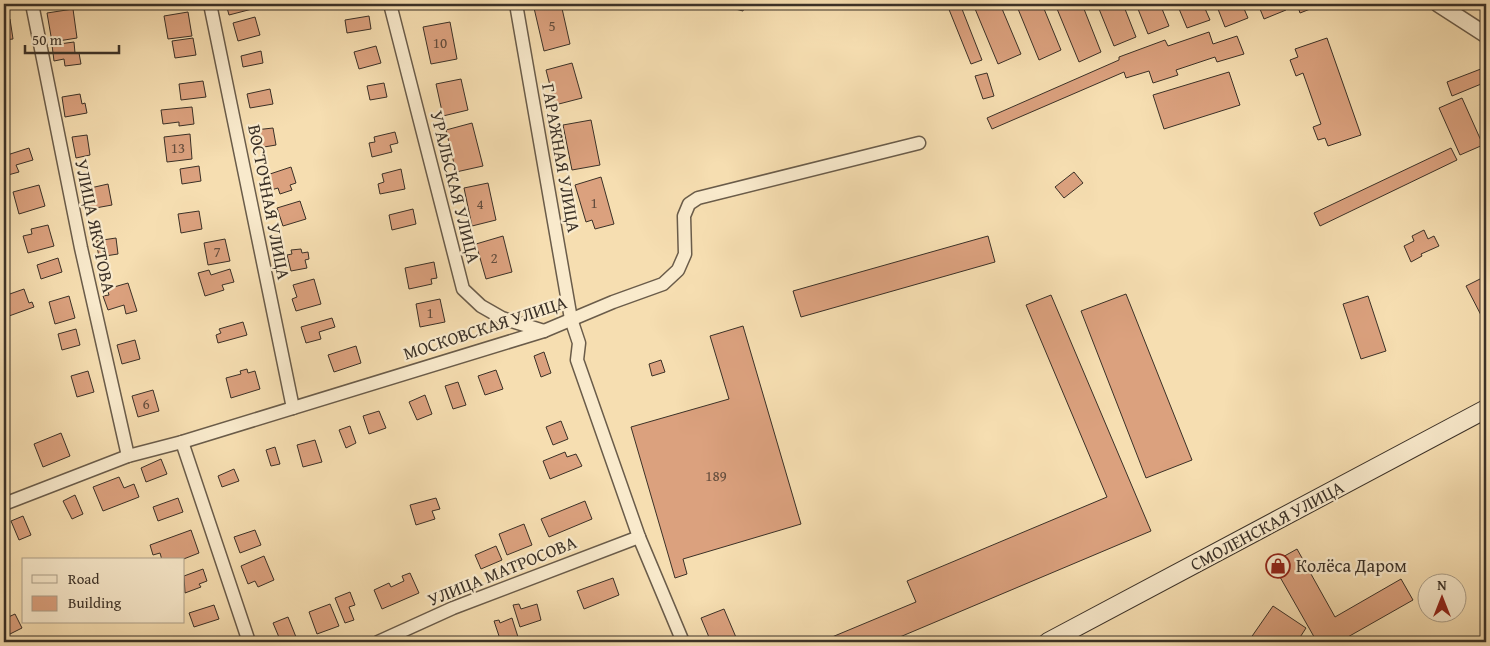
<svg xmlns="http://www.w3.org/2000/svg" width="1490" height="646" font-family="'Gentium Book Plus',serif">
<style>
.building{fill:#dba17e;stroke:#3b3127}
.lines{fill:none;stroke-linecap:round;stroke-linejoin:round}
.minor-casing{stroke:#6a5c4a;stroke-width:15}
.tertiary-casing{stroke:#6a5c4a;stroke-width:18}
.secondary-casing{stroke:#3b3127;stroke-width:20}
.minor{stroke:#f9eacc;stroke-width:12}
.tertiary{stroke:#f9eacc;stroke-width:15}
.secondary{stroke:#f9eacc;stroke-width:18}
.labels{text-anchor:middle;stroke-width:4.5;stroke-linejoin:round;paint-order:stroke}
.number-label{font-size:15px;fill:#634d3d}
.street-label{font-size:18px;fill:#3b3127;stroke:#f9eacc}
.poi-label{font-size:18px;fill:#3b3127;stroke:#f9eacc;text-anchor:start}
</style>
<rect width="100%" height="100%" fill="#f6deb1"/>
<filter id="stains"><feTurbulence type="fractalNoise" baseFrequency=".004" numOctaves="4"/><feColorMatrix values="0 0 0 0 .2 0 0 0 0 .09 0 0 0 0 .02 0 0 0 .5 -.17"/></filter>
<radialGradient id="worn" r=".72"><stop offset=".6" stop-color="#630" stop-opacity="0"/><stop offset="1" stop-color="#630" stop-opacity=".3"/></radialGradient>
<g class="building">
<polygon points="4,4 7,4 8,17 4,17"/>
<polygon points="37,4 65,4 65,5 38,9"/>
<polygon points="226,4 255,4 256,8 229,15"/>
<polygon points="553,4 561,4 570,44 544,51 534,8"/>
<polygon points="716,4 745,4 743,11"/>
<polygon points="956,4 960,4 982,60 971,64 948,7"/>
<polygon points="973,4 1000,4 1021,54 998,64"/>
<polygon points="1016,4 1042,4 1061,50 1039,60"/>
<polygon points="1055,4 1082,4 1101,52 1079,62"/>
<polygon points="1097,4 1123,4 1136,37 1114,46"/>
<polygon points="1136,4 1160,4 1169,26 1148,34"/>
<polygon points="1177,4 1203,4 1210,20 1187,28"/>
<polygon points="1216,4 1242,4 1248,18 1225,27"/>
<polygon points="1258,4 1284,4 1286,10 1264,19"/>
<polygon points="1297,4 1323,4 1300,13"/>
<polygon points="73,9 77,38 52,42 47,13"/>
<polygon points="188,12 192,36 168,39 164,16"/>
<polygon points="369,16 371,29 347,33 345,20"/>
<polygon points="255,17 260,35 238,41 233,23"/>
<polygon points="4,19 10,19 13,39 4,40"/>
<polygon points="450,22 457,59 431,64 423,27"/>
<polygon points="1209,32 1213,44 1237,36 1244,54 1217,62 1215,57 1176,70 1178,75 1153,83 1149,71 1126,78 1124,72 992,129 987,118 1119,60 1119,57 1165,40 1168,46"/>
<polygon points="193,38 196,55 175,58 172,41"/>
<polygon points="1327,38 1361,135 1328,146 1325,138 1318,140 1313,127 1321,124 1303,73 1296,76 1290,60 1298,57 1295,49"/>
<polygon points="74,42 75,53 79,53 81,64 65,66 64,59 54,61 52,45"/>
<polygon points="376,46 381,63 359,69 354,52"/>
<polygon points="261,51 263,63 243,67 241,56"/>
<polygon points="572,63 582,98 555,105 546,70"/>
<polygon points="1486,67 1486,82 1452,96 1447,82"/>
<polygon points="1229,72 1240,105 1164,129 1153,95"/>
<polygon points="987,73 994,96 983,99 975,76"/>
<polygon points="461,79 468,110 443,116 436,84"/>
<polygon points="203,81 206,97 181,100 179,84"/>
<polygon points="384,83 387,97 370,100 367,86"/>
<polygon points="270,89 273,104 250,108 247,94"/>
<polygon points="80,94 82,104 85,103 87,113 65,117 62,97"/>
<polygon points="1462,98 1483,145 1460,155 1439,108"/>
<polygon points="192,107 194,124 179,126 179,122 163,124 161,110"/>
<polygon points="591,120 600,165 572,170 563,125"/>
<polygon points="472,123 483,166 456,172 446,130"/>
<polygon points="273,128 276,145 258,148 255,130"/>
<polygon points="395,132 398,143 390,145 392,152 372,157 369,143 375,142 374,137"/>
<polygon points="190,134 192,159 167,162 164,137"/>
<polygon points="87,135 90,155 76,158 72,137"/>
<polygon points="29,148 33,160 16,165 19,172 8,175 4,156"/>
<polygon points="1451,148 1457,160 1320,226 1314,213"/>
<polygon points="199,166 201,181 182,184 180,169"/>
<polygon points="291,167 296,183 290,185 292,190 280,194 278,188 271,190 267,175"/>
<polygon points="401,169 405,189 380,194 378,184 384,182 382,174"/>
<polygon points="1074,172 1083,183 1064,198 1055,187"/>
<polygon points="601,177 614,224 595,229 592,220 586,222 575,185"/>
<polygon points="488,183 496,220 472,226 464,188"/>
<polygon points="108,184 112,205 90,209 86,189"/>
<polygon points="39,185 45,206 19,214 13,192"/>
<polygon points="300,201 306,219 283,226 277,208"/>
<polygon points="413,209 416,224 392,230 389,215"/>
<polygon points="199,211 202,229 181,233 178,214"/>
<polygon points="48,225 54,246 28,253 23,236 32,234 31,229"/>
<polygon points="1424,230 1428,239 1434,236 1439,246 1421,254 1422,256 1411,262 1404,246 1414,241 1412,236"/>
<polygon points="503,236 512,272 486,279 476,244"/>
<polygon points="988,236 995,262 801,317 793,291"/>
<polygon points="116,238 118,254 99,257 96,241"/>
<polygon points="225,239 230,261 208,265 204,243"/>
<polygon points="301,249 302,253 308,252 309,259 305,260 307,268 291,271 287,255 292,254 291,250"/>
<polygon points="58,258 62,272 41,279 37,265"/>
<polygon points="434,262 437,278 431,279 432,284 409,289 405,268"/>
<polygon points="230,269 234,282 222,285 224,290 205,296 198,273 209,270 211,275"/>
<polygon points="1486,276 1486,318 1483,319 1466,286"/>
<polygon points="314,279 321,304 296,311 292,299 297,297 293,285"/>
<polygon points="128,283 137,311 126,314 124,305 108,310 103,296 109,295 107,289"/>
<polygon points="24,289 29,303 32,302 34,307 9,316 4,302 4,296"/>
<polygon points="1126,294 1192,460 1146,478 1081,311"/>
<polygon points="1051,295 1151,531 888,642 820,642 916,602 907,581 1107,497 1026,305"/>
<polygon points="69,296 75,318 55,324 49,302"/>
<polygon points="1368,296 1386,351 1361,359 1343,304"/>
<polygon points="440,299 445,322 420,327 416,304"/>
<polygon points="332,318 335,327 319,332 321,339 306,343 301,327"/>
<polygon points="243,322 247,335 218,343 216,335 221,333 219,329"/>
<polygon points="743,326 801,524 683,559 687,574 675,578 631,427 729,399 710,336"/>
<polygon points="76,329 80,345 62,350 58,334"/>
<polygon points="135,340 140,359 122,364 117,345"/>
<polygon points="356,346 361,363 334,372 328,355"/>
<polygon points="544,352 551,373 541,377 534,356"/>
<polygon points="661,360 665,372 652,376 649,364"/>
<polygon points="247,369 248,373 255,371 260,389 231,398 226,378 241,374 240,371"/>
<polygon points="496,370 503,389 485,395 478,376"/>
<polygon points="88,371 94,392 77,397 71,376"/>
<polygon points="458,382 466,405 453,409 445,386"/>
<polygon points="153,390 159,411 138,417 132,396"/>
<polygon points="425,395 432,414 417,420 409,402"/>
<polygon points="379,411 386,428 369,434 363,416"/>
<polygon points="561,421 568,439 553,445 546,427"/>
<polygon points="350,426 356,443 346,448 339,430"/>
<polygon points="61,433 70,456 43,467 34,444"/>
<polygon points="315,440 322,462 303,467 297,445"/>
<polygon points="275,447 280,464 271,466 266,450"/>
<polygon points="565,452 567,457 576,454 582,466 550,479 543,461"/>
<polygon points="161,459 167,474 146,482 141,468"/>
<polygon points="234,469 239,481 222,487 218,476"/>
<polygon points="119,477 124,488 134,484 139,497 103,511 93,487"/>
<polygon points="75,495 83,514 72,519 63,501"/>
<polygon points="178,498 183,512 158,521 153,507"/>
<polygon points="436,498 440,509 432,511 435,519 416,525 410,505"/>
<polygon points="585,501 592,519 549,537 541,519"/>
<polygon points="23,516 31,535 19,540 11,521"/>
<polygon points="524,524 532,545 507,555 499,534"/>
<polygon points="191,530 199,553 181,560 162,560 160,553 153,555 150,545"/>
<polygon points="255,530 261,545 240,553 234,537"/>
<polygon points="496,546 502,560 481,569 475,555"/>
<polygon points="1297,549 1335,617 1401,579 1413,600 1339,642 1317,642 1272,563"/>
<polygon points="264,556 274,580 258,587 255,581 248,584 241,566"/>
<polygon points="203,569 207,581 199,584 201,587 185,593 184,576"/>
<polygon points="410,573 419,593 382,609 374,590 389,583 391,587 404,581 402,576"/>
<polygon points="613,578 619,595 584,609 577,591"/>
<polygon points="350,592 355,605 349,607 354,620 345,623 335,598"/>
<polygon points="330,604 339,626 317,634 309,612"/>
<polygon points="519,604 521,609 537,604 541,620 520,627 513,605"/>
<polygon points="214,605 219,619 194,627 189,613"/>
<polygon points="1273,606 1306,628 1297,642 1248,642"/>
<polygon points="724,609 738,642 711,642 701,618"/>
<polygon points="15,614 22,628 4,637 4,619"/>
<polygon points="288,617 298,642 281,642 273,623"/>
<polygon points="512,618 518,637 501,642 494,621 499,620 500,623"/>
</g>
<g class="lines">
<g class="minor-casing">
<g id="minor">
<polyline points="32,4 81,248 128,456"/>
<polyline points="210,4 293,408"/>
<polyline points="390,4 463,289 481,306 502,318 544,331"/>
<polyline points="516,4 571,319 579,343 577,360 639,537 683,642"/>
<polyline points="182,442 249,642"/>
<polyline points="4,504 128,456 182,442 544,331 613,302 663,284 678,270 685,254 684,216 689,204 698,198 919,143"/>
<polyline points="378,642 453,608 639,537"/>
</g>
</g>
<g class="tertiary-casing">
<polyline id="tertiary" points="1438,4 1486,35"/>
</g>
<g class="secondary-casing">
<polyline id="secondary" points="1048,642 1486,409"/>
</g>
<use href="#minor" class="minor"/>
<use href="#tertiary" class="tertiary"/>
<use href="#secondary" class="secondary"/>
</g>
<defs>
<g id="shop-ring" transform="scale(1.25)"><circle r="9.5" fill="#f9eacc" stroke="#8f2418" stroke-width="1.5"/><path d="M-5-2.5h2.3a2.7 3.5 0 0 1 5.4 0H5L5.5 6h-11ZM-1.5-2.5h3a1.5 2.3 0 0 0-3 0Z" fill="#8f2418"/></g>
</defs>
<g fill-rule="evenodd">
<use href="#shop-ring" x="1278" y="566"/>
</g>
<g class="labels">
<g class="number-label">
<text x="552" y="31">5</text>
<text x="440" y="48">10</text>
<text x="178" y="153">13</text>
<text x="594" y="208">1</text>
<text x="480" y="209">4</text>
<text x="217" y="257">7</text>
<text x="494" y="263">2</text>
<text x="430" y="318">1</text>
<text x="146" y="409">6</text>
<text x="716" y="481">189</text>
</g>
<g class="street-label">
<text transform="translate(561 158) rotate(80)" y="6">ГАРАЖНАЯ УЛИЦА</text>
<text transform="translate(455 187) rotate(76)" y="6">УРАЛЬСКАЯ УЛИЦА</text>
<text transform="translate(269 202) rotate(79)" y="6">ВОСТОЧНАЯ УЛИЦА</text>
<text transform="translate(95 226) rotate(78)" y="6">УЛИЦА ЯКУТОВА</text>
<text transform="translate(485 328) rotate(-18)" y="6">МОСКОВСКАЯ УЛИЦА</text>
<text transform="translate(1267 526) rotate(-28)" y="6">СМОЛЕНСКАЯ УЛИЦА</text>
<text transform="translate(502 571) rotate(-22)" y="6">УЛИЦА МАТРОСОВА</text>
</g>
<g class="poi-label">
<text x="1296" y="572">Колёса Даром</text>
</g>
</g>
<rect width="1490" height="646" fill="none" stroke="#f6deb1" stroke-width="20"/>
<rect x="5" y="5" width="1480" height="636" fill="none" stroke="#3b3127" stroke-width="2.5"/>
<rect x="10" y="10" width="1470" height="626" fill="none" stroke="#3b3127"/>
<rect x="22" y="558" width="162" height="65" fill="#f9eacc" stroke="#ada08a"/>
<rect x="32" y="575" width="25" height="8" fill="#f9eacc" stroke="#ada08a"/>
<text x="68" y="584" font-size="15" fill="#3b3127">Road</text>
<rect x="32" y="596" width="25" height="15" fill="#dba17e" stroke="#ada08a"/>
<text x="68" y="608" font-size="15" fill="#3b3127">Building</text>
<g transform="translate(1442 598)"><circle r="24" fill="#f9eacc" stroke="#ada08a"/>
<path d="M0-4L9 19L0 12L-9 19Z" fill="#8f2418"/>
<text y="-8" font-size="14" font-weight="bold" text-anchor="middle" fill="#3b3127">N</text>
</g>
<path d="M25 45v8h94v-8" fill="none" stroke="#3b3127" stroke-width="2.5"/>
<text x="32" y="45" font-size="15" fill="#3b3127" stroke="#f9eacc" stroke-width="4" paint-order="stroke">50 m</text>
<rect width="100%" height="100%" filter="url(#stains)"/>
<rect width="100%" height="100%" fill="url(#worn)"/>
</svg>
